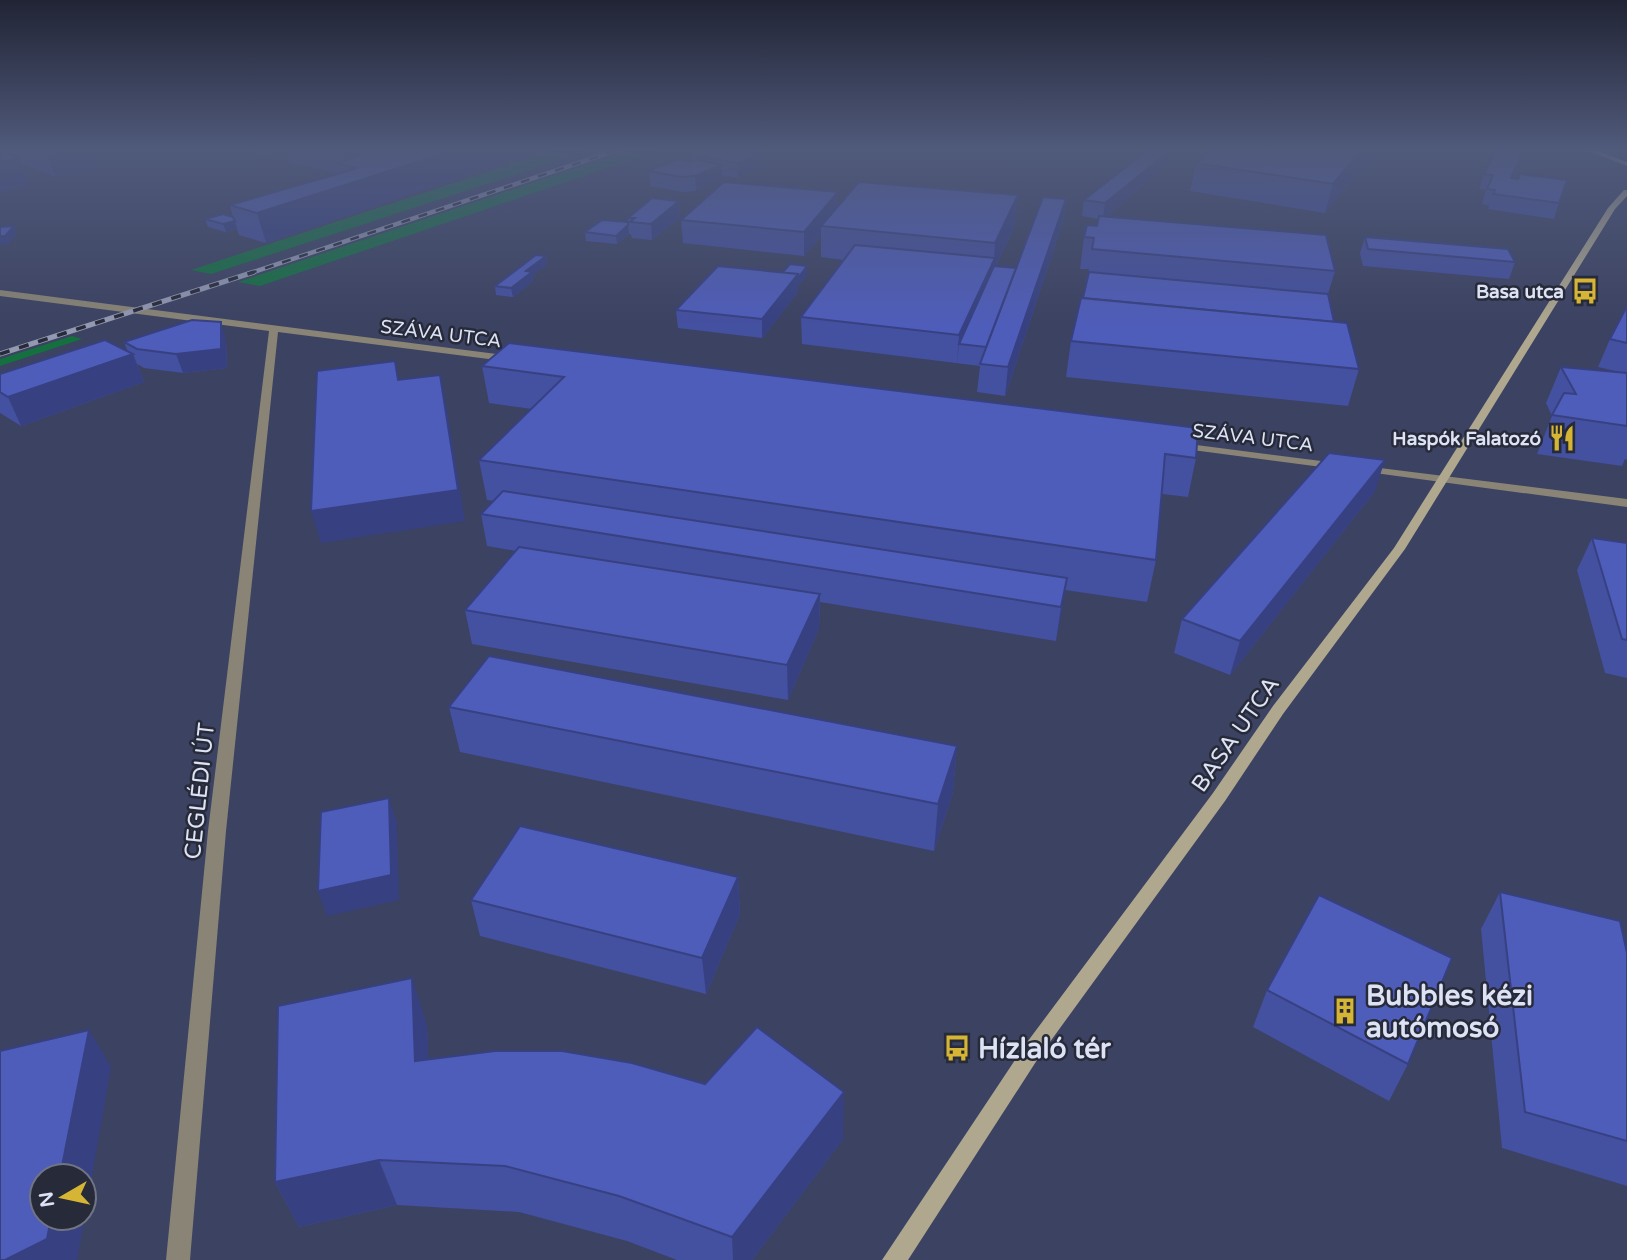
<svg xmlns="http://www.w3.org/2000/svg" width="1627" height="1260" font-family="'Varela Round',sans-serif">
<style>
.green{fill:#14703f}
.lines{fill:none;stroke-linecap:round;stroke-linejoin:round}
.street{fill:#898475;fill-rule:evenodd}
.secondary{fill:#afa88f;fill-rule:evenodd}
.rail-far1-casing{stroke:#9399b1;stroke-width:4.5}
.rail-casing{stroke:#9399b1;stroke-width:5}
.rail-far1{stroke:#272a38;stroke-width:2.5;stroke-dasharray:9;stroke-linecap:butt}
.rail{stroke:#272a38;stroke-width:3.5;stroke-dasharray:10;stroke-linecap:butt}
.wall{fill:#4450a0}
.shaded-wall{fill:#374182}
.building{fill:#4f5dba;stroke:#374182;stroke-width:2}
.labels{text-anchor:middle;stroke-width:5;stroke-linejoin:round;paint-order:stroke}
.far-poi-label{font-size:19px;font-weight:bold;fill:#dde3f5;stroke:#272a38;text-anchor:end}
.far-street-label{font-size:19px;fill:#dde3f5;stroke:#272a38}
.street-label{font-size:23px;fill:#dde3f5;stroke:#272a38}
.near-poi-label{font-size:28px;font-weight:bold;fill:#dde3f5;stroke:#272a38;text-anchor:start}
</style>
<rect width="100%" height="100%" fill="#3c4261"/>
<g class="green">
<polygon points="556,149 594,149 211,274 191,270"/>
<polygon points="632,149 663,149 260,286 238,282"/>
<polygon points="72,336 82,339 0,366 0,359"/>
</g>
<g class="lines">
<g class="street">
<polygon points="0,290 511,356 516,359 511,362 278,332 226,831 190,1260 166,1260 208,831 269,331 0,296"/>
<polygon points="1181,443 1337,463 1343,466 1337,469 1177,448 1175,446"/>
<polygon points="1364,466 1627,499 1627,507 1360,471 1360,467"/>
</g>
<g class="secondary">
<polygon points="1584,149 1592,149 1627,162 1627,166"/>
<polygon points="1624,190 1627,190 1627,196 1615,209 1405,549 1283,714 1225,801 1039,1057 908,1260 882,1260 1025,1045 1213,793 1273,706 1394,548 1608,208"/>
</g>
<g class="rail-far1-casing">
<polyline id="rail-far1" points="248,274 620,149"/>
</g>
<g class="rail-casing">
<polyline id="rail" points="0,354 254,272"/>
</g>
<use href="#rail-far1" class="rail-far1"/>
<use href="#rail" class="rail"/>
</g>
<g class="wall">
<polygon points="0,149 92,149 99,167 56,177 22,164 30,185 0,192"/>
<polygon points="128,149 173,149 147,155"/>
<polygon points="259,149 543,149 266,243 239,235 237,229 226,232 208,227 205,219 233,217 230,205 338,174 338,173 290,163 287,153 277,156 260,154"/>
<polygon points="798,149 828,149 821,152"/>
<polygon points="1149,149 1186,149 1183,151 1173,150 1171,161 1106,217 1335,271 1328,294 1334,322 1359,369 1348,406 1066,377 1071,341 1083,298 1089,269 1080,269 1084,237 1097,226 1099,219 1082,216 1084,200"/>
<polygon points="1212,149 1377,149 1325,213 1190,191 1196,163"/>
<polygon points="1497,149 1525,149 1513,178 1559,203 1554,219 1488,209 1489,205 1482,204 1486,190 1479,189 1484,174"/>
<polygon points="689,154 759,154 760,168 738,178 722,175 722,179 696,191 682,192 650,186 649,171 690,162"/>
<polygon points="1066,199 1063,222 1005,396 977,392 980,366 802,344 801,317 844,260 821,257 821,236 804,256 683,243 681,220 838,206 1015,225 996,266 1016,268"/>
<polygon points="679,201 680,217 652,240 632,238 631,234 629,234 617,244 586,241 585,232 628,222 628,218"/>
<polygon points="1365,237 1515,262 1509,279 1363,266 1360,253"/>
<polygon points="546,256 547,264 532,276 533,281 513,297 496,295 495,286"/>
<polygon points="807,266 807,275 798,286 798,292 762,338 678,328 676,310 782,273"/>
<polygon points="1627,306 1627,460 1625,459 1622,466 1537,454 1552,416 1546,403 1561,367 1624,373 1598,367 1610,339"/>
<polygon points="226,341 227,368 183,373 144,368 137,364 144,382 21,426 0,413 0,374 128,352 124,342"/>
<polygon points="482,366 1196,458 1188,497 1162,494 1156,560 1147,602 1065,590 1056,641 820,602 819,628 788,700 472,644 465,610 516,551 487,546 481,514 494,501 487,500 479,460 532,409 489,403"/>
<polygon points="1375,491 1230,675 1174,653 1182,619"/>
<polygon points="1592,538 1627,543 1627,678 1605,673 1577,570"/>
<polygon points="449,707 957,746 953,792 934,851 460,752"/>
<polygon points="738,877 740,914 706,994 480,936 471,900"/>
<polygon points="1500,892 1627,953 1627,1186 1502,1148 1481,929"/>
<polygon points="1267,990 1408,1064 1389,1101 1253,1027"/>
<polygon points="427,1025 428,1060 843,1139 752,1260 677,1260 627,1241 519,1212 397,1205 299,1227 275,1182"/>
</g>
<g class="shaded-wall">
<polygon points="78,149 92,149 99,167 56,177 48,156"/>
<polygon points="145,149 173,149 147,155"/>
<polygon points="275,149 286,149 287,153 277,156"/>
<polygon points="356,149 420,149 358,168 346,165 343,153"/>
<polygon points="458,149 543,149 266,243 257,213"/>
<polygon points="1172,149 1173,149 1171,161 1103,219 1105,203"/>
<polygon points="1362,149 1377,149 1325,213 1333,184"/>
<polygon points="1524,149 1522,156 1506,193 1511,178"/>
<polygon points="759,154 760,168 738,178 737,163"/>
<polygon points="19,158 30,185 0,192 0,162"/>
<polygon points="722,165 722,179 696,191 695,176"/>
<polygon points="838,192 838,215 821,226 821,236 804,256 804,232"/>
<polygon points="1018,195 1015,225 959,344 957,363 959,335 994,261 995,243"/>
<polygon points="1066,199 1063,222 1005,396 1008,367"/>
<polygon points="679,201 680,217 652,240 651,224"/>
<polygon points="235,221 237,229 226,232 223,224"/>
<polygon points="628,225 629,234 617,244 616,236"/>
<polygon points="14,226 17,234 8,244 0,245 0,236"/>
<polygon points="546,256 547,264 532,276 533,281 513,297 511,288 526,271"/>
<polygon points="807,266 807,275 798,286 798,292 762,338 762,319 798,274"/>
<polygon points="221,322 226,341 227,368 183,373 176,354"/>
<polygon points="133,354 144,382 21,426 8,397"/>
<polygon points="440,375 446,404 465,521 321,543 311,511"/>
<polygon points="1385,460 1375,491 1230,675 1240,641"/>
<polygon points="1067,578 1062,611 1056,641 1061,607"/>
<polygon points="820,594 819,628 788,700 787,665"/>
<polygon points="957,746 953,792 934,851 938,804"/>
<polygon points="389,798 397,823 399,900 327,916 318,891"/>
<polygon points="738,877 740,914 706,994 702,958"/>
<polygon points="412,978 427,1025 431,1108 415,1061"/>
<polygon points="89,1030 111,1067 77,1260 5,1260 51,1218 84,1218 84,1176 60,1176"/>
<polygon points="844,1092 843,1139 752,1260 733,1260 732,1237"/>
<polygon points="379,1160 397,1205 299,1227 275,1182"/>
</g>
<g class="building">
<polygon points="29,149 78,149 48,156"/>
<polygon points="319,149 356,149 343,153"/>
<polygon points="382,149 458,149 257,213 230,205 358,168 336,163"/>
<polygon points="702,149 732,149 759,154 737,163 689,154"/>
<polygon points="1149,149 1172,149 1105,203 1084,200"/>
<polygon points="1212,149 1362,149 1333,184 1196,163"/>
<polygon points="1497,149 1524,149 1511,178 1518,179 1520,174 1567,180 1559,203 1493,194 1495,190 1487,189 1493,175 1484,174"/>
<polygon points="0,150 19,158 0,162"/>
<polygon points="677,159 691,162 697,160 722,165 695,176 681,177 649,171"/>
<polygon points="724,182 838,192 804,232 681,220"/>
<polygon points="859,182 1018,195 995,243 821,226"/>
<polygon points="1043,197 1066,199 1008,367 980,364"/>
<polygon points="652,198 679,201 651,224 630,222 635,218 628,218"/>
<polygon points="223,214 233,217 235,221 223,224 205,219"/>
<polygon points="1099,216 1326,235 1335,271 1092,249 1094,238 1084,237 1087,225 1097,226"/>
<polygon points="602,220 628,222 628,225 616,236 585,232"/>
<polygon points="14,226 5,236 0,236 0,227"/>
<polygon points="1365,237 1508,249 1515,262 1368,249"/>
<polygon points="855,245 995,258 959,335 801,317"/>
<polygon points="536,255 546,256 526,271 532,272 511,288 495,286"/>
<polygon points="790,264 807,266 798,278 798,274 782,273"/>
<polygon points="718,266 798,274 762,319 676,310"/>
<polygon points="994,266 1016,268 986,347 959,344"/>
<polygon points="1089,272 1328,294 1334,322 1083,298"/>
<polygon points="1081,298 1347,323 1359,369 1071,341"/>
<polygon points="1627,306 1627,343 1610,339"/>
<polygon points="192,320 221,322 221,349 176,354 137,349 124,342"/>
<polygon points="105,340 133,354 8,397 0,392 0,374"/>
<polygon points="509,343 1198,428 1196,458 1165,454 1156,560 479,460 564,377 482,366"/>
<polygon points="395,361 398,380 440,375 458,490 311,511 317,371"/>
<polygon points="1561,367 1627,373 1627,426 1552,415 1564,393 1576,394"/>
<polygon points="1329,453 1385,460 1240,641 1182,619"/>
<polygon points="503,491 1067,578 1061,607 481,514"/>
<polygon points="1592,538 1627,543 1627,640 1622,639"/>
<polygon points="519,547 820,594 787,665 465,610"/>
<polygon points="489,656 957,746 938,804 449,707"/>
<polygon points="389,798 391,875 318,891 321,812"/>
<polygon points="520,826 738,877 702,958 471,900"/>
<polygon points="1500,892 1620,921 1627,953 1627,1141 1525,1112"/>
<polygon points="1319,895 1452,958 1408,1064 1267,990"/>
<polygon points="412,978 415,1061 495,1051 562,1051 632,1063 705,1084 757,1027 844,1092 732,1237 619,1196 505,1166 379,1160 275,1182 278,1006"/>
<polygon points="89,1030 60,1176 42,1176 42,1218 51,1218 47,1239 5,1260 0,1260 0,1051"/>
</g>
<linearGradient id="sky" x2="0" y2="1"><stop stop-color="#212435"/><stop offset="0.46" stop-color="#505a7b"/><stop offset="1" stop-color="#505a7b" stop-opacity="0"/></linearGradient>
<rect width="1627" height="325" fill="url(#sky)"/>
<defs>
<g id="bus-bare" transform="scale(2.1)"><path d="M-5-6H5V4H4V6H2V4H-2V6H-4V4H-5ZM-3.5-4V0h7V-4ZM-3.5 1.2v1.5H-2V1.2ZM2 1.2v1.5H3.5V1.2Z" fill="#d6b534" stroke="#272a38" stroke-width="2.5" paint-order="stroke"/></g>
<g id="restaurant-bare" transform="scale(2.1)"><path d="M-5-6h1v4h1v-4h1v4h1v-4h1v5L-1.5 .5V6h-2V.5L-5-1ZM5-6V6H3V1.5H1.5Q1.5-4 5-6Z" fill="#d6b534" stroke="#272a38" stroke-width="2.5" paint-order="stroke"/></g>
<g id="building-bare" transform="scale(2.1)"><path d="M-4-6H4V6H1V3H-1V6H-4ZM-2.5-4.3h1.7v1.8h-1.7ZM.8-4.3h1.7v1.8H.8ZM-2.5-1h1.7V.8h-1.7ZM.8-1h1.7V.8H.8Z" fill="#d6b534" stroke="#272a38" stroke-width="2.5" paint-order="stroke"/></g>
</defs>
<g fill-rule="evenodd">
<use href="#bus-bare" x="1585" y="291"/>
<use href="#restaurant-bare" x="1562" y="438"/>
<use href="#building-bare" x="1345" y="1011"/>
<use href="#bus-bare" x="957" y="1048"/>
</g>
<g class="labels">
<g class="far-poi-label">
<text x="1564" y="298">Basa utca</text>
<text x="1541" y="445">Haspók Falatozó</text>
</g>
<g class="far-street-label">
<text transform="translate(441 333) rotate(7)" y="7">SZÁVA UTCA</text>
<text transform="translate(1253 437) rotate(7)" y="7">SZÁVA UTCA</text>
</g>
<g class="street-label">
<text transform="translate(1235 734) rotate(-55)" y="8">BASA UTCA</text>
<text transform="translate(199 791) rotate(-84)" y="8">CEGLÉDI ÚT</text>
</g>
<g class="near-poi-label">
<text x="1366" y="1005">Bubbles kézi<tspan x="1366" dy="32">autómosó</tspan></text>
<text x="978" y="1058">Hízlaló tér</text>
</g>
</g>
<g transform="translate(63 1197) rotate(261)"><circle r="33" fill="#272a38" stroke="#707484" stroke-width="2"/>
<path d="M0-5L12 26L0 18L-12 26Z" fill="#d6b534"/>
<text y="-10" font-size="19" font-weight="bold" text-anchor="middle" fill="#dde3f5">N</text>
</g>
</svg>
